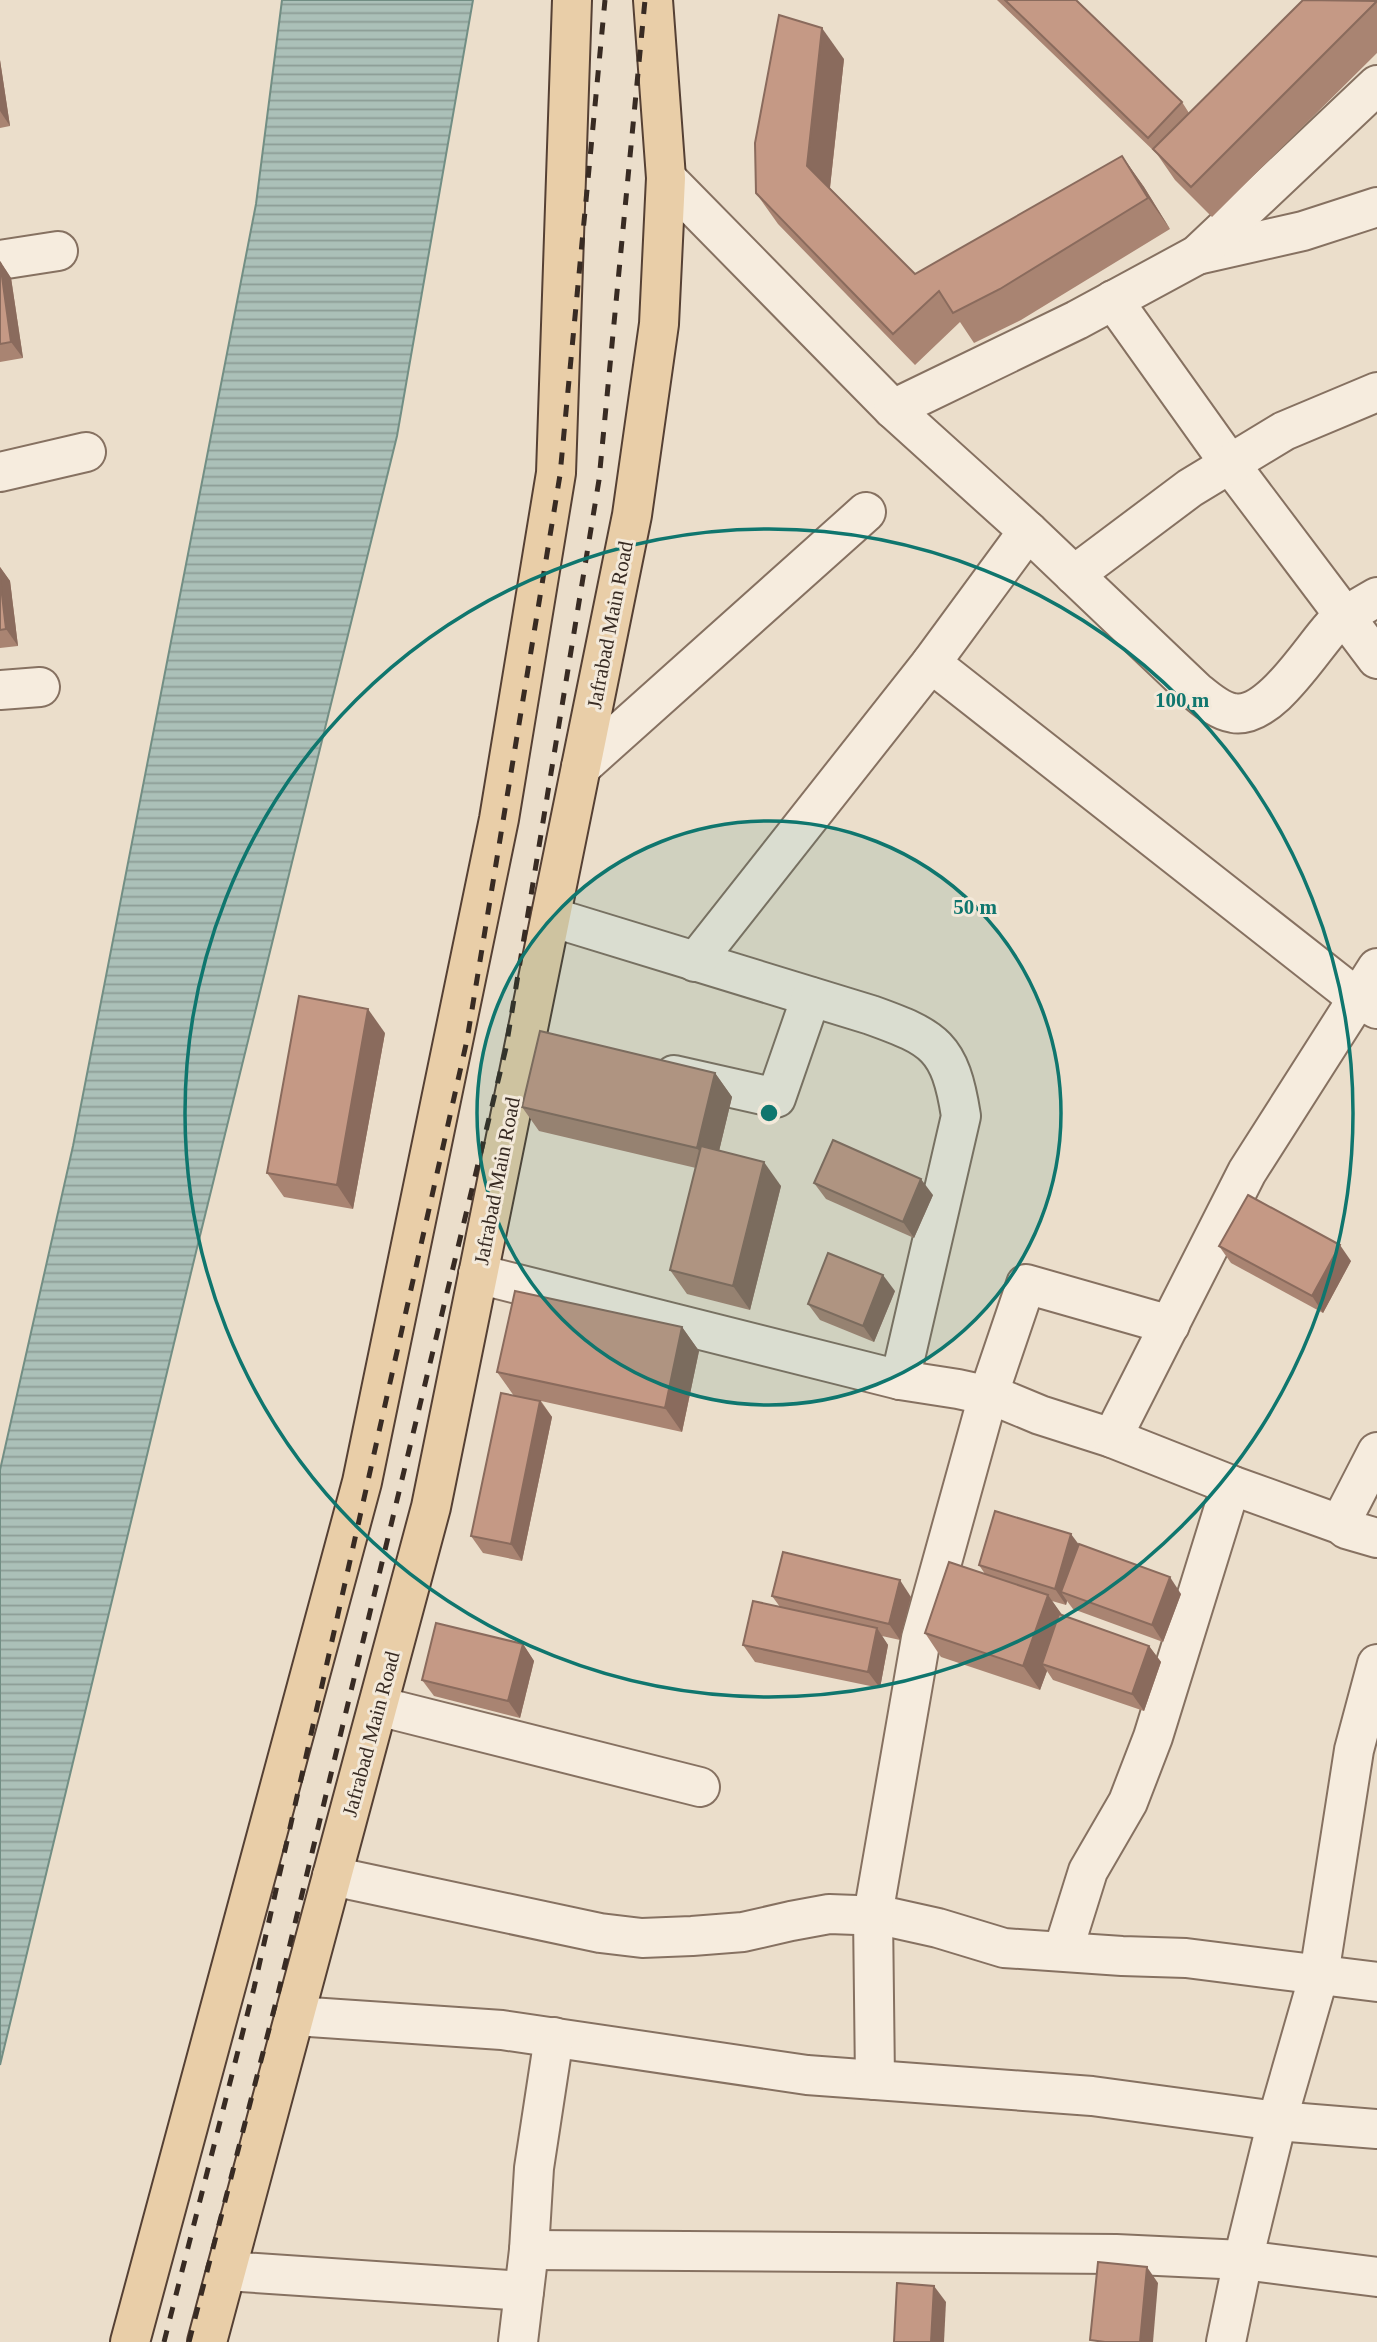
<svg xmlns="http://www.w3.org/2000/svg" width="1377" height="2342" font-family="'Times New Roman',serif">
<style>
.water{fill:url(#water-rules);stroke:#728e84;stroke-width:2}
.lines{fill:none;stroke-linecap:round;stroke-linejoin:round}
.minor-casing{stroke:#867161;stroke-width:42}
.major-casing{stroke:#554034;stroke-width:42}
.minor{stroke:#f6ecde;stroke-width:38}
.major{stroke:#e9cea8;stroke-width:38}
.rail{stroke:#382b23;stroke-width:5;stroke-dasharray:12 12;stroke-linecap:butt}
.wall{fill:#a98472}
.shaded-wall{fill:#8a6b5d}
.building{fill:#c59985;stroke:#8a6b5d;stroke-width:2}
.ring{fill:none;stroke:#0f766e;stroke-width:3.5}
.labels{text-anchor:middle;stroke-width:6;stroke-linejoin:round;paint-order:stroke}
.street-label{font-size:21px;fill:#382b23;stroke:#f3e9da}
.centre{fill:#0f766e;stroke:#f3e9da;stroke-width:3.5}
.ring-label{font-size:21px;text-anchor:middle;font-weight:bold;fill:#0f766e;stroke:#f3e9da;stroke-width:6;stroke-linejoin:round;paint-order:stroke}
</style>
<defs>
<pattern id="water-rules" width="6" height="5" patternUnits="userSpaceOnUse" patternTransform="scale(1.75)"><rect width="6" height="5" fill="#abc0b8"/><path d="M0 2.5h6" fill="none" stroke="#8c9c95"/></pattern>
</defs>
<rect width="100%" height="100%" fill="#ebdecb"/>
<polygon class="water" points="282,0 473,0 397,436 196,1252 0,2065 0,1470 73,1146 256,204"/>
<g class="lines">
<g class="minor-casing">
<g id="minor">
<path d="M666,178L893,409L1028,531L1196,691C1207,700 1219,711 1233,713C1269,720 1310,651 1332,627C1344,615 1362,606 1377,597"/>
<polyline points="1197,255 1303,231 1377,207"/>
<polyline points="0,260 58,251"/>
<polyline points="1113,300 1230,464 1377,659"/>
<polyline points="893,409 1077,320 1197,255 1377,85"/>
<polyline points="0,472 86,452"/>
<polyline points="1074,575 1190,488 1284,431 1377,392"/>
<polyline points="931,663 1357,998 1377,1009"/>
<polyline points="0,690 40,687"/>
<polyline points="581,767 866,512"/>
<path d="M551,917L871,1015C935,1038 950,1046 961,1116L900,1380"/>
<polyline points="695,962 931,663 1028,531"/>
<polyline points="674,1075 776,1098 811,997"/>
<polyline points="478,1274 900,1380 958,1389 999,1398 1040,1415 1112,1438 1231,1485 1342,1525"/>
<polyline points="1112,1438 1247,1172 1377,968"/>
<polyline points="1377,1452 1342,1520 1342,1525 1346,1529 1377,1538"/>
<polyline points="378,1706 700,1787"/>
<polyline points="332,1876 600,1933 642,1938 692,1936 743,1932 791,1921 829,1914 884,1916 938,1928 1004,1948 1122,1956 1186,1958 1377,1982"/>
<polyline points="1063,1951 1088,1871 1128,1802 1153,1737 1231,1485"/>
<polyline points="295,2016 502,2030 807,2075 1092,2096 1277,2121 1377,2129"/>
<polyline points="875,2080 873,1915 921,1638 988,1396 1026,1284 1170,1325"/>
<polyline points="529,2250 1116,2254 1243,2260 1377,2277"/>
<polyline points="226,2271 524,2291"/>
<polyline points="518,2342 529,2250 534,2168 554,2037"/>
<polyline points="1226,2342 1243,2260 1277,2121 1319,1975 1354,1750 1377,1664"/>
</g>
</g>
<g class="major-casing">
<g id="major">
<polyline points="130,2342 362,1482 499,819 556,473 572,0"/>
<polyline points="207,2342 431,1507 632,515 659,324 666,178 653,0"/>
</g>
</g>
<use href="#minor" class="minor"/>
<use href="#major" class="major"/>
<g class="rail">
<polyline points="164,2342 254,1988 467,1040 560,475 605,0"/>
<polyline points="189,2342 277,1998 506,1048 599,480 645,0"/>
</g>
</g>
<g class="wall">
<polygon points="997,0 1076,0 1182,102 1189,113 1377,0 1377,53 1212,217 1175,180 1157,154"/>
<polygon points="844,59 830,188 915,274 1122,156 1144,187 1170,229 1021,320 974,343 960,322 915,365 778,224 756,193"/>
<polygon points="0,60 10,126 0,128"/>
<polygon points="0,261 11,278 23,358 0,362"/>
<polygon points="0,567 10,581 18,646 0,648"/>
<polygon points="385,1033 353,1209 284,1197 267,1173"/>
<polygon points="715,1073 732,1097 719,1151 781,1186 750,1310 687,1294 670,1270 696,1168 539,1131 522,1107"/>
<polygon points="814,1183 933,1195 914,1238 826,1199"/>
<polygon points="1219,1246 1351,1261 1323,1313 1231,1263"/>
<polygon points="895,1291 874,1342 820,1320 808,1304"/>
<polygon points="682,1327 699,1351 682,1432 541,1401 552,1417 522,1561 483,1553 471,1536 514,1396 497,1372"/>
<polygon points="1079,1544 1181,1594 1163,1642 1073,1609 1067,1601 1066,1605 1052,1601 1062,1615 1149,1646 1161,1662 1144,1711 1053,1680 1047,1671 1040,1690 941,1657 925,1633 985,1574 979,1565"/>
<polygon points="772,1596 911,1597 900,1640 882,1636 888,1645 880,1688 755,1662 743,1645 780,1607"/>
<polygon points="523,1644 534,1661 520,1718 434,1696 422,1680"/>
</g>
<g class="shaded-wall">
<polygon points="822,28 844,59 829,196 807,166"/>
<polygon points="0,60 10,126 0,111"/>
<polygon points="1122,156 1144,187 1170,229 1148,198"/>
<polygon points="0,261 11,278 23,358 11,342"/>
<polygon points="0,567 10,581 18,646 6,629 0,578"/>
<polygon points="368,1009 385,1033 353,1209 337,1185"/>
<polygon points="715,1073 732,1097 714,1172 697,1148"/>
<polygon points="764,1162 781,1186 750,1310 733,1286"/>
<polygon points="921,1179 933,1195 914,1238 903,1222"/>
<polygon points="1340,1245 1351,1261 1323,1313 1312,1296"/>
<polygon points="883,1275 895,1291 874,1342 863,1326"/>
<polygon points="682,1327 699,1351 682,1432 665,1408"/>
<polygon points="540,1401 552,1417 522,1561 511,1544"/>
<polygon points="1071,1534 1083,1550 1061,1592 1067,1601 1066,1605 1055,1589"/>
<polygon points="1170,1577 1181,1594 1163,1642 1152,1625"/>
<polygon points="900,1580 911,1597 900,1640 889,1624"/>
<polygon points="1048,1595 1065,1619 1042,1664 1047,1671 1040,1690 1023,1666"/>
<polygon points="877,1628 888,1645 880,1688 868,1672"/>
<polygon points="523,1644 534,1661 520,1718 508,1701"/>
<polygon points="1149,1646 1161,1662 1144,1711 1132,1694"/>
<polygon points="1147,2267 1158,2283 1153,2342 1140,2342"/>
<polygon points="934,2286 946,2302 944,2342 931,2342"/>
</g>
<g class="building">
<polygon points="1005,0 1076,0 1182,102 1148,138"/>
<polygon points="1303,0 1377,1 1191,187 1153,149"/>
<polygon points="779,15 822,28 807,166 915,274 1122,156 1148,198 1000,289 953,313 939,291 893,334 756,193 755,143"/>
<polygon points="0,262 11,342 0,344"/>
<polygon points="0,578 6,629 0,630"/>
<polygon points="299,996 368,1009 337,1185 267,1173"/>
<polygon points="540,1031 715,1073 697,1148 522,1107"/>
<polygon points="833,1140 921,1179 903,1222 814,1183"/>
<polygon points="701,1146 764,1162 733,1286 670,1270"/>
<polygon points="1248,1195 1340,1245 1312,1296 1219,1246"/>
<polygon points="828,1253 883,1275 863,1326 808,1304"/>
<polygon points="515,1291 682,1327 665,1408 497,1372"/>
<polygon points="501,1393 540,1401 511,1544 471,1536"/>
<polygon points="995,1511 1071,1534 1055,1589 979,1565"/>
<polygon points="1079,1544 1170,1577 1152,1625 1061,1592"/>
<polygon points="783,1552 900,1580 889,1624 772,1596"/>
<polygon points="949,1562 1048,1595 1023,1666 925,1633"/>
<polygon points="753,1601 877,1628 868,1672 743,1645"/>
<polygon points="1059,1614 1149,1646 1132,1694 1042,1664"/>
<polygon points="436,1623 523,1644 508,1701 422,1680"/>
<polygon points="1098,2262 1147,2267 1140,2342 1105,2342 1090,2340"/>
<polygon points="897,2283 934,2286 931,2342 894,2342"/>
</g>
<circle cx="769" cy="1113" r="292" fill="#0f766e" fill-opacity=".12"/>
<g class="ring">
<circle cx="769" cy="1113" r="292"/>
<circle cx="769" cy="1113" r="584"/>
</g>
<g class="labels">
<g class="street-label">
<text transform="translate(610 625) rotate(-79)" y="7">Jafrabad Main Road</text>
<text transform="translate(497 1181) rotate(-79)" y="7">Jafrabad Main Road</text>
<text transform="translate(371 1734) rotate(-75)" y="7">Jafrabad Main Road</text>
</g>
</g>
<circle cx="769" cy="1113" r="10" class="centre"/>
<g class="ring-label">
<text x="1182" y="707">100 m</text>
<text x="975" y="914">50 m</text>
</g>
</svg>
